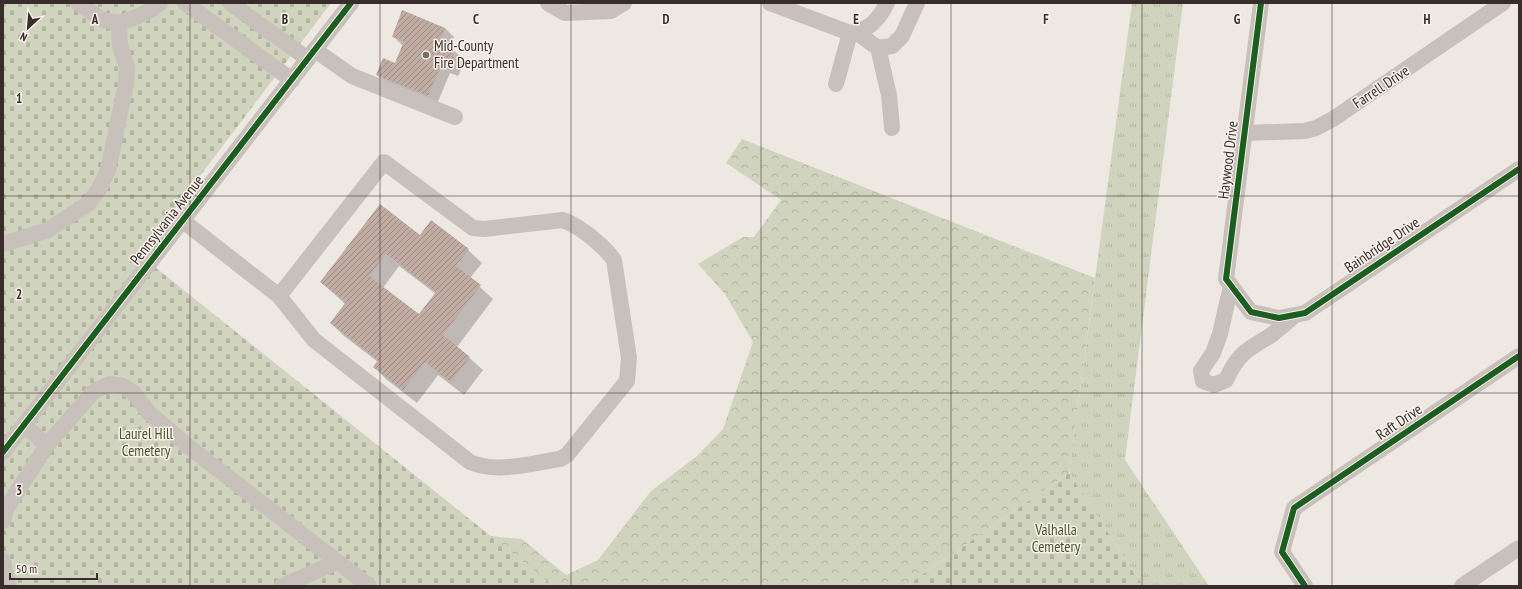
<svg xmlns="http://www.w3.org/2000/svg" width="1522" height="589" font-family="'PT Sans Narrow',sans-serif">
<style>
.grass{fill:url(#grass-tufts)}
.forest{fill:url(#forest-crowns)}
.cemetery{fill:url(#cemetery-stones)}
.shadow{fill:#0003;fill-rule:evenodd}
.building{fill:url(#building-hatch);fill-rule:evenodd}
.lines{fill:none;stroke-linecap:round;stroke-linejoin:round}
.minor{stroke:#c7c0bb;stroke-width:16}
.cycleway-casing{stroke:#f9f2eb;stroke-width:8}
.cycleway{stroke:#1b5e20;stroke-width:6}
.grid{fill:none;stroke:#382d2a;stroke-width:1;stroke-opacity:0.55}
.poi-dot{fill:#786e6a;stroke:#f9f2eb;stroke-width:1.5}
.labels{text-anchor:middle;stroke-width:3;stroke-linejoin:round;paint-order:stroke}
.poi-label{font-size:15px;fill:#382d2a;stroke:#f9f2eb;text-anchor:start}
.street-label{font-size:15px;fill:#382d2a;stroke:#f9f2eb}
.park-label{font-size:15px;fill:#49552e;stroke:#f9f2eb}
.grid-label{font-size:13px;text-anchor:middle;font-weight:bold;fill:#382d2a;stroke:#f9f2eb;stroke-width:3;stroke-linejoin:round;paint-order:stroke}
</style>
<defs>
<pattern id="grass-tufts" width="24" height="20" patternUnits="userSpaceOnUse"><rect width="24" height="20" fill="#d0d3bd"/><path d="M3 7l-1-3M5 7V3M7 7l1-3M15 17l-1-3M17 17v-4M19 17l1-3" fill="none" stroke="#b3b5a3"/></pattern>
<pattern id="forest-crowns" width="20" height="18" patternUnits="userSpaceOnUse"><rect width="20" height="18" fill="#d0d3bd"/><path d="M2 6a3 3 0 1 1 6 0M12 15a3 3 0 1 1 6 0" fill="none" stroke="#b3b5a3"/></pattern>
<pattern id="cemetery-stones" width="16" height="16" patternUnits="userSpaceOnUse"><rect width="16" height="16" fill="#d0d3bd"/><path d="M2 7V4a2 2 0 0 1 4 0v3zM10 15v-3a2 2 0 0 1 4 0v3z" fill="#b3b5a3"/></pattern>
<pattern id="building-hatch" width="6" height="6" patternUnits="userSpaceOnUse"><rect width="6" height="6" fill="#c1aca4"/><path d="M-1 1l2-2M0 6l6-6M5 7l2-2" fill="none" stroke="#9e8c86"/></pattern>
</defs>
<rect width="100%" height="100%" fill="#eee8e2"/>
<polygon class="grass" points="1132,3 1183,3 1125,460 1209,586 1143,586 1069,473"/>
<polygon class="forest" points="742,139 1095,278 1069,473 906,586 553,586 490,536 522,539 566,575 598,560 651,491 697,456 723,429 753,342 725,294 698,264 743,237 754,237 781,200 726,163"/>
<g class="cemetery">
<polygon points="3,3 331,3 140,255 553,586 3,586"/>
<polygon points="1069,473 1143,586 906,586"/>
</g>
<g class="shadow">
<polygon points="445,28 454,37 450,47 460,56 459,59 464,63 458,76 450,73 437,104 386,84 377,75 396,64 403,46 393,36"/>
<path d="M431,221L468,250L482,263L470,278L493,299L457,347L483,370L464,395L438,375L417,403L387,380L374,367L378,362L344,336L331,323L345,304L321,282L420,236ZM399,266L436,294L419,316L383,288Z"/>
</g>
<g class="building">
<polygon points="402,10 445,28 440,41 452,46 450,51 455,53 449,68 441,65 428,96 376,75 383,58 395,63 404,41 392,37"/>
<path d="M380,204L420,235L431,220L469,249L456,266L481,285L443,335L470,357L451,382L425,362L403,390L373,367L378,360L330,323L346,302L320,282ZM386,254L436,292L419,314L369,276Z"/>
</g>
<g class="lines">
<g class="minor">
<polyline points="185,3 292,80"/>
<polyline points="230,3 308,59"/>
<polyline points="548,3 565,13 611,11 624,3"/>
<path d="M770,3L850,33C869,30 878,21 887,3"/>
<polyline points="1261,3 1226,279 1251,312 1279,318 1305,313 1519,169"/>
<path d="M119,23C134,19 148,13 160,3"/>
<polyline points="856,32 878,48 889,95 892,128"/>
<polyline points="878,48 892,46 902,36 917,3"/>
<polyline points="315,50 352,76 455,117"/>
<polyline points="836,84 850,33"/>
<polyline points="1245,133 1305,131 1316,128 1333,119 1503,3"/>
<path d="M183,221L279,296L314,340L470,462C497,474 531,463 560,459L567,455L627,381L629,358L614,260C602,244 581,227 563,220L484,229L473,228L384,162L279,296"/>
<polyline points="3,244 48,230 89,203 99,189 108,170 126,84 127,67 120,46 119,23 103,20 78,3"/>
<path d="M1231,286L1220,334L1213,353L1201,371L1203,381L1214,385L1226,380C1238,354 1246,350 1270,336C1278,330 1286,323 1294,316"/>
<polyline points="25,426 47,445"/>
<polyline points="3,452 351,3"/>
<polyline points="3,521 6,509 47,445 94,391 110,384 123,386 134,393 148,412 189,447 369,586"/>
<polyline points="3,561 9,586"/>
<polyline points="282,586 337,562"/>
<polyline points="1305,586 1282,552 1294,508 1519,356"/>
<polyline points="1462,586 1519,548"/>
</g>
<g class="cycleway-casing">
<g id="cycleway">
<polyline points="1261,3 1226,279 1251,312 1279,318 1305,313 1519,169"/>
<polyline points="3,452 351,3"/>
<polyline points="1305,586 1282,552 1294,508 1519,356"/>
</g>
</g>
<use href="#cycleway" class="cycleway"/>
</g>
<path class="grid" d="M190,3V586M380,3V586M571,3V586M761,3V586M951,3V586M1142,3V586M1332,3V586M3,196H1519M3,393H1519"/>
<circle class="poi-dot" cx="426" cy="55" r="4"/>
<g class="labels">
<g class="poi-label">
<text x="434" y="51">Mid-County<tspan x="434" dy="17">Fire Department</tspan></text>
</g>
<g class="street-label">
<text transform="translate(1381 87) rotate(-34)" y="5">Farrell Drive</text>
<text transform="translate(1228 160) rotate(-83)" y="5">Haywood Drive</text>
<text transform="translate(167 220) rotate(-52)" y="5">Pennsylvania Avenue</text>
<text transform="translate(1382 245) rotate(-34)" y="5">Bainbridge Drive</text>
<text transform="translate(1399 422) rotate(-34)" y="5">Raft Drive</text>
</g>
<g class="park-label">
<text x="146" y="439">Laurel Hill<tspan x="146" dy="17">Cemetery</tspan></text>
<text x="1056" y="535">Valhalla<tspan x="1056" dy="17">Cemetery</tspan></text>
</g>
</g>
<g class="grid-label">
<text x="95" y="24">A</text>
<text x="285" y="24">B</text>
<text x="476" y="24">C</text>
<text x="666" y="24">D</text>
<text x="856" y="24">E</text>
<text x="1046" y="24">F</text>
<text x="1237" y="24">G</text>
<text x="1427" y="24">H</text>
<text x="19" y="103">1</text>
<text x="19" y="299">2</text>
<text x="19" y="495">3</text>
</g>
<rect width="1522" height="589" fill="none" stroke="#382d2a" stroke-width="8"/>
<g transform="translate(28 28) rotate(206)" stroke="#f9f2eb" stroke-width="3" paint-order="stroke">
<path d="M0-3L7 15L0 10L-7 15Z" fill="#382d2a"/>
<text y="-6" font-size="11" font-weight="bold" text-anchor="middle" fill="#382d2a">N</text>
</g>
<path d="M10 573v6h87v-6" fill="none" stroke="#382d2a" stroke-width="2"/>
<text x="16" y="573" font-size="12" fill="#382d2a" stroke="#f9f2eb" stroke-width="3" paint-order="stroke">50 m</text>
</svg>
